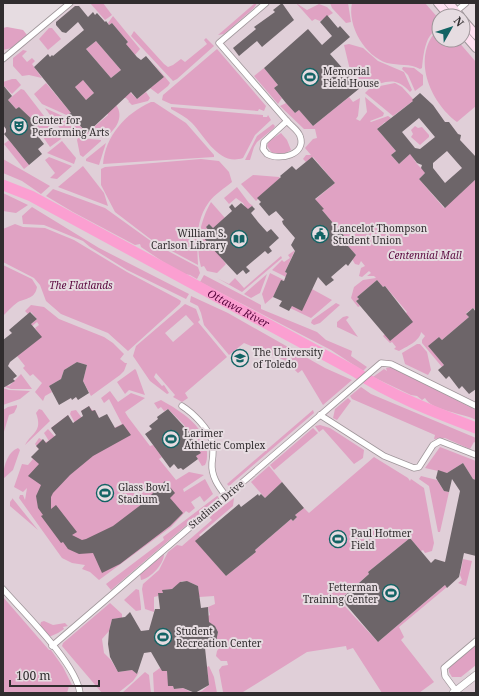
<svg xmlns="http://www.w3.org/2000/svg" width="479" height="696" font-family="'Noto Serif',serif">
<style>
.built{fill:#e0cfd8}
.green{fill:#e0a2c3;fill-rule:evenodd}
.lines{fill:none;stroke-linecap:round;stroke-linejoin:round}
.river{stroke:#fb9fd1;stroke-width:11}
.building{fill:#6d6569;fill-rule:evenodd}
.minor-casing{stroke:#9f969a;stroke-width:7}
.tertiary-casing{stroke:#9f969a;stroke-width:8}
.secondary-casing{stroke:#9f969a;stroke-width:10}
.minor{stroke:#fff;stroke-width:5.5}
.tertiary{stroke:#fff;stroke-width:7}
.secondary{stroke:#ffe0f1;stroke-width:8}
.labels{text-anchor:middle;stroke-width:4;stroke-linejoin:round;paint-order:stroke}
.poi-label{font-size:10px;fill:#312d2f;stroke:#e6dce1;text-anchor:start}
.park-label{font-size:10px;font-style:italic;fill:#5a093f;stroke:#e6dce1}
.street-label{font-size:10px;fill:#312d2f;stroke:#e6dce1}
.water-label{font-size:11px;font-style:italic;fill:#59073e;stroke:#e6dce1}
</style>
<rect width="100%" height="100%" fill="#e6dce1"/>
<polygon class="built" points="70,3 437,3 448,16 439,16 439,40 463,40 463,35 476,50 476,665 469,671 476,680 476,693 3,693 3,28 23,30 29,37"/>
<g class="green">
<polygon points="90,3 103,3 112,15 105,20"/>
<polygon points="255,3 257,3 254,8 224,34 218,35"/>
<polygon points="296,3 307,10 319,4 327,7 333,13 320,21 315,19 312,21"/>
<polygon points="330,3 348,3 351,22 346,23 332,8"/>
<path d="M352,3H425L439,19C439,27 432,32 428,39C424,48 423,58 422,68L420,69C410,63 399,66 387,63C365,56 347,26 352,3Z"/>
<polygon points="113,16 140,49 135,55 126,44 128,42 112,23 109,25 108,23"/>
<polygon points="7,27 23,30 27,35 12,48 3,50 3,28"/>
<polygon points="49,28 52,28 61,39 48,50 39,39"/>
<path d="M439,28V40H457L476,62V106L457,122C430,102 410,56 439,28Z"/>
<polygon points="134,31 164,64 168,67 173,65 181,59 185,62 207,44 204,40 206,38 214,46 177,79 173,81 131,36"/>
<polygon points="96,41 121,70 111,78 86,49"/>
<path d="M349,44L363,48L378,61L404,72L412,90L410,92C395,75 385,83 367,87L364,86L350,70L344,45Z"/>
<polygon points="217,49 266,106 264,111 259,109 258,111 171,104 162,100 163,95"/>
<polygon points="23,50 27,51 22,56 27,62 32,58 35,61 32,64 42,78 29,75 22,76 13,66 13,58"/>
<polygon points="150,59 170,83 168,86 158,94 150,88 164,77"/>
<polygon points="69,63 94,93 86,100 75,87 77,85"/>
<polygon points="403,67 414,68 423,75 423,85 415,91 408,75 402,69"/>
<polygon points="264,68 278,85 274,88 282,98 278,104 254,76"/>
<polygon points="12,79 16,79 21,85 12,94 3,85 3,82"/>
<polygon points="46,83 71,113 69,114 71,117 42,104 34,94"/>
<polygon points="395,83 402,87 413,99 413,101 393,116 365,93 370,88"/>
<polygon points="21,89 24,90 44,116 36,123 19,107 16,109 8,100"/>
<polygon points="130,92 137,99 146,92 150,98 148,101 132,105 129,102 128,103 129,101 126,98 124,98"/>
<path d="M349,97L353,102L360,98L358,116L356,119L360,121L367,112L365,97L384,113L383,116L370,121L371,122L388,116L391,118L387,123L385,122L377,129L396,151L391,155L399,164L411,153C413,159 419,169 427,171L419,179L444,208L476,179V310L473,308L466,313L469,317L442,340L439,337L429,346L444,365L442,367L422,343V340L425,336L421,332C420,341 406,347 399,351L394,349L396,347L392,342L390,343L383,336L407,312L385,286L383,287L377,280L357,297L359,299L356,301L360,306L358,307L351,298L354,287L363,280L376,278L374,276H367L371,273L369,271L362,277L359,276L361,268L365,266L361,261L359,265L355,264L352,259L356,255L341,238L344,236L322,210L324,209L318,203L310,204L335,183L313,157L306,162L303,159L306,155H311L305,148L313,139L317,138L315,129H304L280,106L286,103L295,113L299,110L313,126Z"/>
<path d="M151,102H154L186,123L214,155V157L103,164C105,136 126,113 151,102Z"/>
<path d="M116,105C125,117 115,132 103,138L76,134L72,118L87,133L108,115L107,113Z"/>
<path d="M171,107L263,115V117H267L268,115L271,120L255,135L243,158C219,166 206,138 192,123C186,117 178,113 171,109Z"/>
<polygon points="45,108 69,119 73,135 64,134"/>
<polygon points="46,119 61,139 50,147 36,127"/>
<polygon points="273,124 275,126 274,128 257,142 254,147 250,160 245,160 257,136"/>
<polygon points="415,126 418,128 422,127 429,135 429,137 420,145 411,137 413,134 411,130"/>
<polygon points="281,133 287,140 291,150 284,154 272,153 267,146 269,141"/>
<polygon points="78,138 101,140 101,141 83,157 80,155 77,140"/>
<polygon points="9,140 29,165 24,169 4,144"/>
<polygon points="62,141 76,158 74,164 47,153"/>
<polygon points="106,143 99,165 86,161 86,159"/>
<polygon points="49,157 72,166 57,179 50,178 55,173 45,160"/>
<polygon points="3,159 50,186 41,194 22,181 3,173"/>
<path d="M201,159L219,161L229,172L232,182C225,188 215,194 209,202C195,221 197,243 198,265L153,241L115,212L101,185V169L105,167Z"/>
<polygon points="83,166 104,193 108,206 58,187"/>
<polygon points="253,175 279,177 280,178 256,201 241,184"/>
<polygon points="237,187 249,203 253,206 247,210 243,203 236,198 229,204 224,198"/>
<polygon points="53,189 105,208 155,244 198,267 200,273 197,279 190,275 180,273 141,247 140,244 135,245 73,212 46,196"/>
<polygon points="3,193 28,205 16,213 3,211"/>
<path d="M211,202L225,218L213,228L209,224L206,227L210,232L204,235L209,242L204,246L208,250L212,246L226,264L217,273L207,271L204,266L201,267C195,246 200,221 211,202Z"/>
<polygon points="32,207 99,248 189,294 186,299 127,270 90,247 83,241 44,225 23,224 22,216"/>
<polygon points="15,224 23,227 45,228 74,240 127,272 178,299 181,301 180,304 128,351 108,333 61,314 46,301 40,285 34,278 3,262 3,229"/>
<polygon points="295,250 285,272 287,273 286,277 272,270 282,260 284,262 290,258 288,255"/>
<polygon points="281,256 282,258 242,292 217,278 229,284 235,278 244,288"/>
<path d="M3,265L32,279L37,287C35,299 26,298 18,302C12,306 8,311 3,316Z"/>
<polygon points="270,273 284,280 281,281 273,297 265,304 262,294"/>
<polygon points="267,274 260,293 251,298 244,294"/>
<polygon points="204,275 261,305 261,309 317,332 326,340 352,351 351,356 367,367 363,371 331,350 200,282"/>
<polygon points="312,289 332,300 311,318 290,308"/>
<polygon points="191,296 228,313 325,368 352,380 323,405 302,370 298,373 284,360 244,343 229,355 204,325 201,313 198,306 190,302"/>
<polygon points="336,303 340,305 320,323 314,325 311,323 312,320"/>
<path d="M185,304L196,309L200,320L198,322L227,357L185,393L188,398L182,402L173,397L175,395L156,373L154,377L162,386L164,385L169,393L167,394L150,381L133,356L136,346ZM186,315L194,324L173,342L165,333Z"/>
<polygon points="31,305 44,307 59,319 104,337 113,343 124,354 120,359 125,363 127,363 124,371 120,375 91,396 83,381 87,365 77,362 64,370 61,379 49,386 52,392 45,396 43,401 35,392 42,383 33,374 30,376 23,368 25,366 17,356 41,337 35,328 39,325 37,322 32,326 31,324 37,319 31,312 28,314 25,311"/>
<polygon points="347,316 349,317 346,320 358,337 337,327 337,322 343,317"/>
<polygon points="417,344 420,344 427,352 431,370 428,375 405,364 402,353"/>
<path d="M391,367L476,410V420C464,413 432,411 425,398L422,400L417,396L411,395L373,377L384,369L387,371L386,368Z"/>
<polygon points="135,369 136,370 145,395 129,390 125,394 117,382"/>
<polygon points="21,374 32,389 11,389 5,387 7,385 9,386"/>
<polygon points="361,387 371,394 476,438 476,443 474,442 470,449 445,438 434,439 435,435 352,399 350,396"/>
<polygon points="3,388 9,390 30,391 20,399 3,405"/>
<polygon points="110,391 118,402 131,393 145,398 125,412 128,417 150,446 153,445 162,457 159,459 176,480 189,472 204,475 183,489 184,492 205,479 213,494 204,502 200,496 191,502 195,508 189,513 186,511 171,527 99,580 90,572 82,569 85,565 72,563 62,558 19,498 20,495 23,495 25,500 27,488 23,492 14,487 22,464 28,465 33,459 31,457 40,451 35,444 39,438 46,442 49,441 44,433 48,429 55,437 57,436 51,428 68,415 73,424 75,423 70,414 71,411 76,410 82,418 84,417 81,411 89,406 92,410 95,410 99,418 114,428 122,424 109,399 104,403 101,398"/>
<polygon points="348,398 351,401 337,420 333,418 335,409"/>
<path d="M161,400C181,411 208,428 207,453C207,458 207,461 205,465L202,466L196,456L200,453L197,448L199,446L184,425L168,409L164,411L161,407L158,409L154,403Z"/>
<polygon points="17,405 17,407 14,413 9,415 3,435 3,410 8,407"/>
<path d="M39,409L42,410L50,421L25,445C32,432 43,432 36,413Z"/>
<polygon points="313,410 314,413 229,486 227,484"/>
<polygon points="320,425 330,428 364,450 363,458 354,464 323,429 319,432 315,426"/>
<polygon points="313,428 318,433 274,470 270,465"/>
<polygon points="440,447 476,461 476,480 473,479 463,463 447,473 425,468"/>
<path d="M18,448L20,450L13,470L3,479C3,468 7,452 18,448Z"/>
<polygon points="374,457 408,478 410,481 411,479 424,488 434,543 432,551 425,553 423,550 421,551 410,538 368,572 369,574 339,600 378,642 445,585 447,587 399,627 404,637 401,640 434,682 419,693 382,693 353,648 347,650 346,646 307,652 243,692 244,693 223,692 219,670 222,666 228,665 227,661 221,661 216,656 217,651 220,647 216,643 218,632 215,626 208,622 208,616 210,615 208,607 215,604 214,596 199,597 198,586 189,582 182,581 172,589 163,590 163,593 158,594 158,596 154,597 154,612 145,609 142,589 143,584 159,570 168,552 177,545 182,546 212,520 209,517 234,498 233,506 199,535 201,537 196,541 226,576 256,552 255,550 291,519 293,521 297,517 295,515 304,508 309,513"/>
<polygon points="269,466 282,482 265,498 251,482"/>
<polygon points="421,476 437,480 444,491 449,492 440,532 438,532 429,486 419,479"/>
<polygon points="217,496 219,497 217,499 111,590 106,584 164,540 163,537"/>
<polygon points="13,498 13,499 38,530 10,506 10,502"/>
<path d="M164,554C164,564 151,578 141,580L140,574Z"/>
<polygon points="463,559 472,561 466,586 458,583 462,580 460,575"/>
<polygon points="136,589 139,590 141,607 141,610 136,611 124,600"/>
<polygon points="3,597 49,650 51,650 63,667 72,685 69,686 67,693 3,693"/>
<polygon points="110,603 122,614 122,618 112,619 109,631 102,639 104,653 111,660 118,672 132,670 137,674 140,671 133,681 118,693 102,693 62,646 63,643"/>
<polygon points="44,621 53,625 65,623 68,626 63,627 64,629 58,633 49,637 40,626 41,622"/>
<polygon points="476,645 476,665 461,677 452,677 449,672 449,667"/>
<polygon points="209,666 214,677 217,693 195,693 202,691 209,685 207,667"/>
<polygon points="160,668 162,671 167,671 169,686 173,686 174,689 183,688 193,693 154,693 153,673"/>
<polygon points="145,672 149,675 151,693 122,693"/>
</g>
<g class="lines">
<path class="river" id="s1" d="M3,185L31,196L354,371C392,396 434,412 476,428"/>
</g>
<g class="building">
<polygon points="282,3 294,20 262,47 257,41 239,56 233,48 256,29 254,27 275,12 273,10"/>
<path d="M75,6H79L88,17L93,12L95,15L97,13L105,22L106,21L109,25L112,23L128,42L126,44L137,57L141,60L146,56L164,77L137,99L131,92L87,133L69,114L71,113L34,67L48,54L50,57L52,55L53,56L84,30L78,22L66,33L62,32L56,25V22ZM96,41L121,70L111,78L86,49ZM83,80L94,93L86,100L75,87Z"/>
<polygon points="327,15 338,28 340,26 350,37 330,54 360,88 313,126 299,110 295,113 286,103 274,88 278,85 264,68 308,29 322,45 332,36 320,22"/>
<polygon points="3,85 12,96 8,100 16,109 19,107 36,123 34,124 40,132 37,135 44,144 38,149 42,154 29,165 4,134 6,132 6,129 3,125"/>
<path d="M420,93L433,105L445,122H449L458,134L461,135L460,140L476,157V179L445,208L419,179L425,173L421,168L422,165L417,163L410,154L399,164L391,155L396,151L377,129L413,101L412,100ZM419,118L435,137L420,149L415,148L402,132ZM447,151L462,168L445,183L433,168V163Z"/>
<polygon points="312,157 335,183 315,199 324,209 322,210 344,236 341,238 356,255 348,266 346,264 331,277 334,280 326,286 318,277 302,311 292,306 289,311 279,306 282,301 273,297 281,280 284,281 287,273 285,272 295,251 291,245 295,238 283,224 282,221 284,220 276,211 269,216 259,204 261,202 257,198 281,177 280,176 292,166 296,170"/>
<polygon points="241,203 248,209 252,206 255,209 251,213 258,222 267,232 271,229 279,238 269,247 272,251 268,254 265,251 246,267 250,271 246,274 243,270 237,275 211,247 207,250 204,246 208,243 203,237 209,231 206,227 209,224 213,228 232,211 229,207 232,204 235,208"/>
<polygon points="377,280 383,287 385,286 413,322 390,341 356,301 359,299 357,297"/>
<polygon points="473,308 476,312 476,389 469,394 462,386 459,389 449,376 446,379 438,370 444,365 428,346 439,337 442,340 469,317 466,314"/>
<polygon points="30,312 37,319 31,324 42,337 10,362 8,366 17,376 13,379 15,381 3,388 3,340 12,333 9,330"/>
<polygon points="77,362 87,365 83,381 89,393 78,400 76,397 72,400 71,398 59,405 49,386 61,379 64,370"/>
<polygon points="89,406 92,411 95,410 99,418 107,414 115,428 123,424 131,435 93,456 70,475 53,493 51,497 51,509 56,505 77,532 72,535 82,540 86,539 113,526 142,504 165,481 175,493 170,498 183,513 170,526 120,564 102,573 93,553 79,554 68,549 63,542 61,543 41,516 43,515 38,508 36,496 41,485 28,476 39,464 31,457 39,449 36,446 43,439 46,443 56,435 51,428 68,415 73,423 83,416 81,411"/>
<polygon points="168,409 190,433 189,434 199,447 197,448 201,453 196,456 198,459 183,470 181,468 178,469 174,464 170,468 145,434 152,429 149,426 158,419 157,417"/>
<polygon points="463,463 473,479 476,480 476,556 464,553 459,577 447,588 445,585 378,642 341,599 369,574 368,572 410,538 431,563 435,559 445,562 460,491 452,479 449,492 444,491 436,478 438,470 447,473"/>
<polygon points="282,482 304,508 295,515 297,517 293,521 291,519 255,550 256,552 226,576 195,541 239,504 241,507 258,494 259,496 261,494 265,498"/>
<polygon points="187,581 198,586 201,608 208,607 209,622 215,626 218,632 216,642 211,646 205,648 209,685 195,693 183,688 174,689 173,686 168,686 167,671 162,671 151,652 144,653 137,674 132,670 118,672 110,657 108,644 109,631 112,619 125,617 130,612 141,631 149,630 155,609 160,609 158,593 163,593 162,590 172,589 180,582"/>
</g>
<g class="lines">
<g class="minor-casing">
<g id="minor">
<polyline points="266,3 219,43 287,121"/>
<polyline points="454,13 466,3"/>
<polyline points="3,59 70,3"/>
<path d="M287,121C291,126 298,130 300,136C307,155 279,161 267,154L263,149L264,142Z"/>
<path d="M182,406C193,413 209,429 212,441C214,448 213,456 212,463C211,476 218,486 226,496"/>
<polyline points="320,415 384,456 414,468 419,467 433,445 440,441 476,455"/>
<path d="M3,589C24,613 76,663 80,693"/>
<polyline points="52,646 381,363 391,364 476,406"/>
<polyline points="456,691 445,676 444,668 476,641"/>
</g>
</g>
<g class="tertiary-casing">
<polyline id="tertiary" points="453,693 476,675"/>
</g>
<g class="secondary-casing">
<g id="secondary">
<polyline points="438,3 449,16"/>
<polyline points="449,3 460,16"/>
<polyline points="463,20 476,35"/>
<polyline points="463,33 476,48"/>
</g>
</g>
<use href="#minor" class="minor"/>
<use href="#tertiary" class="tertiary"/>
<use href="#secondary" class="secondary"/>
</g>
<defs>
<g id="stadium-ring" transform="scale(0.9)"><circle r="9.5" fill="#e6dce1" stroke="#126364" stroke-width="1.5"/><path d="M0-5a6.5 5 0 1 0 0 10a6.5 5 0 1 0 0-10ZM-3.5-1.8h7v3.6h-7Z" fill="#126364"/></g>
<g id="theatre-ring" transform="scale(0.9)"><circle r="9.5" fill="#e6dce1" stroke="#126364" stroke-width="1.5"/><path d="M-5-5.5Q0-4 5-5.5V0Q5 5 0 6Q-5 5-5 0ZM-3.3-2.5H-1v1.5H-3.3ZM1-2.5H3.3v1.5H1ZM-2.8 1Q0 5.5 2.8 1Z" fill="#126364"/></g>
<g id="civic-ring" transform="scale(0.9)"><circle r="9.5" fill="#e6dce1" stroke="#126364" stroke-width="1.5"/><path d="M-.6-6.5H3V-4.5H.6V-3L4-1V1h2V6H-6V1h2V-1L-.6-3ZM-1.2 2.5V6h2.4V2.5Z" fill="#126364"/></g>
<g id="library-ring" transform="scale(0.9)"><circle r="9.5" fill="#e6dce1" stroke="#126364" stroke-width="1.5"/><path d="M-6-4Q-3-5.5-.7-3.5V5Q-3 3-6 4ZM6-4Q3-5.5 .7-3.5V5Q3 3 6 4Z" fill="#126364"/></g>
<g id="university-ring" transform="scale(0.9)"><circle r="9.5" fill="#e6dce1" stroke="#126364" stroke-width="1.5"/><path d="M0-5L7-2L0 1L-7-2ZM-4 1L0 2.5L4 1V4Q0 6-4 4Z" fill="#126364"/></g>
</defs>
<g fill-rule="evenodd">
<use href="#stadium-ring" x="310" y="77"/>
<use href="#theatre-ring" x="19" y="126"/>
<use href="#civic-ring" x="320" y="234"/>
<use href="#library-ring" x="239" y="239"/>
<use href="#university-ring" x="240" y="358"/>
<use href="#stadium-ring" x="171" y="439"/>
<use href="#stadium-ring" x="105" y="493"/>
<use href="#stadium-ring" x="338" y="539"/>
<use href="#stadium-ring" x="391" y="593"/>
<use href="#stadium-ring" x="163" y="637"/>
</g>
<g class="labels">
<g class="poi-label">
<text x="323" y="75">Memorial<tspan x="323" dy="12">Field House</tspan></text>
<text x="32" y="124">Center for<tspan x="32" dy="12">Performing Arts</tspan></text>
<text x="333" y="232">Lancelot Thompson<tspan x="333" dy="12">Student Union</tspan></text>
<text x="226" y="237" text-anchor="end">William S.<tspan x="226" dy="12">Carlson Library</tspan></text>
<text x="253" y="356">The University<tspan x="253" dy="12">of Toledo</tspan></text>
<text x="184" y="437">Larimer<tspan x="184" dy="12">Athletic Complex</tspan></text>
<text x="118" y="491">Glass Bowl<tspan x="118" dy="12">Stadium</tspan></text>
<text x="351" y="537">Paul Hotmer<tspan x="351" dy="12">Field</tspan></text>
<text x="378" y="591" text-anchor="end">Fetterman<tspan x="378" dy="12">Training Center</tspan></text>
<text x="176" y="635">Student<tspan x="176" dy="12">Recreation Center</tspan></text>
</g>
<g class="park-label">
<text x="425" y="259">Centennial Mall</text>
<text x="81" y="289">The Flatlands</text>
</g>
<g class="street-label">
<text transform="translate(216 504) rotate(-40)" y="4">Stadium Drive</text>
</g>
<g class="water-label">
<text dy="4" stroke="none"><textPath href="#s1" startOffset="266">Ottawa River</textPath></text>
</g>
</g>
<rect width="479" height="696" fill="none" stroke="#312d2f" stroke-width="8"/>
<g transform="translate(451 28) rotate(51)"><circle r="19" fill="#e6dce1" stroke="#9e969a"/>
<path d="M0-3L7 15L0 10L-7 15Z" fill="#126364"/>
<text y="-6" font-size="11" font-weight="bold" text-anchor="middle" fill="#312d2f">N</text>
</g>
<path d="M10 680v6h89v-6" fill="none" stroke="#312d2f" stroke-width="2"/>
<text x="16" y="680" font-size="12" fill="#312d2f" stroke="#e6dce1" stroke-width="3" paint-order="stroke">100 m</text>
</svg>
